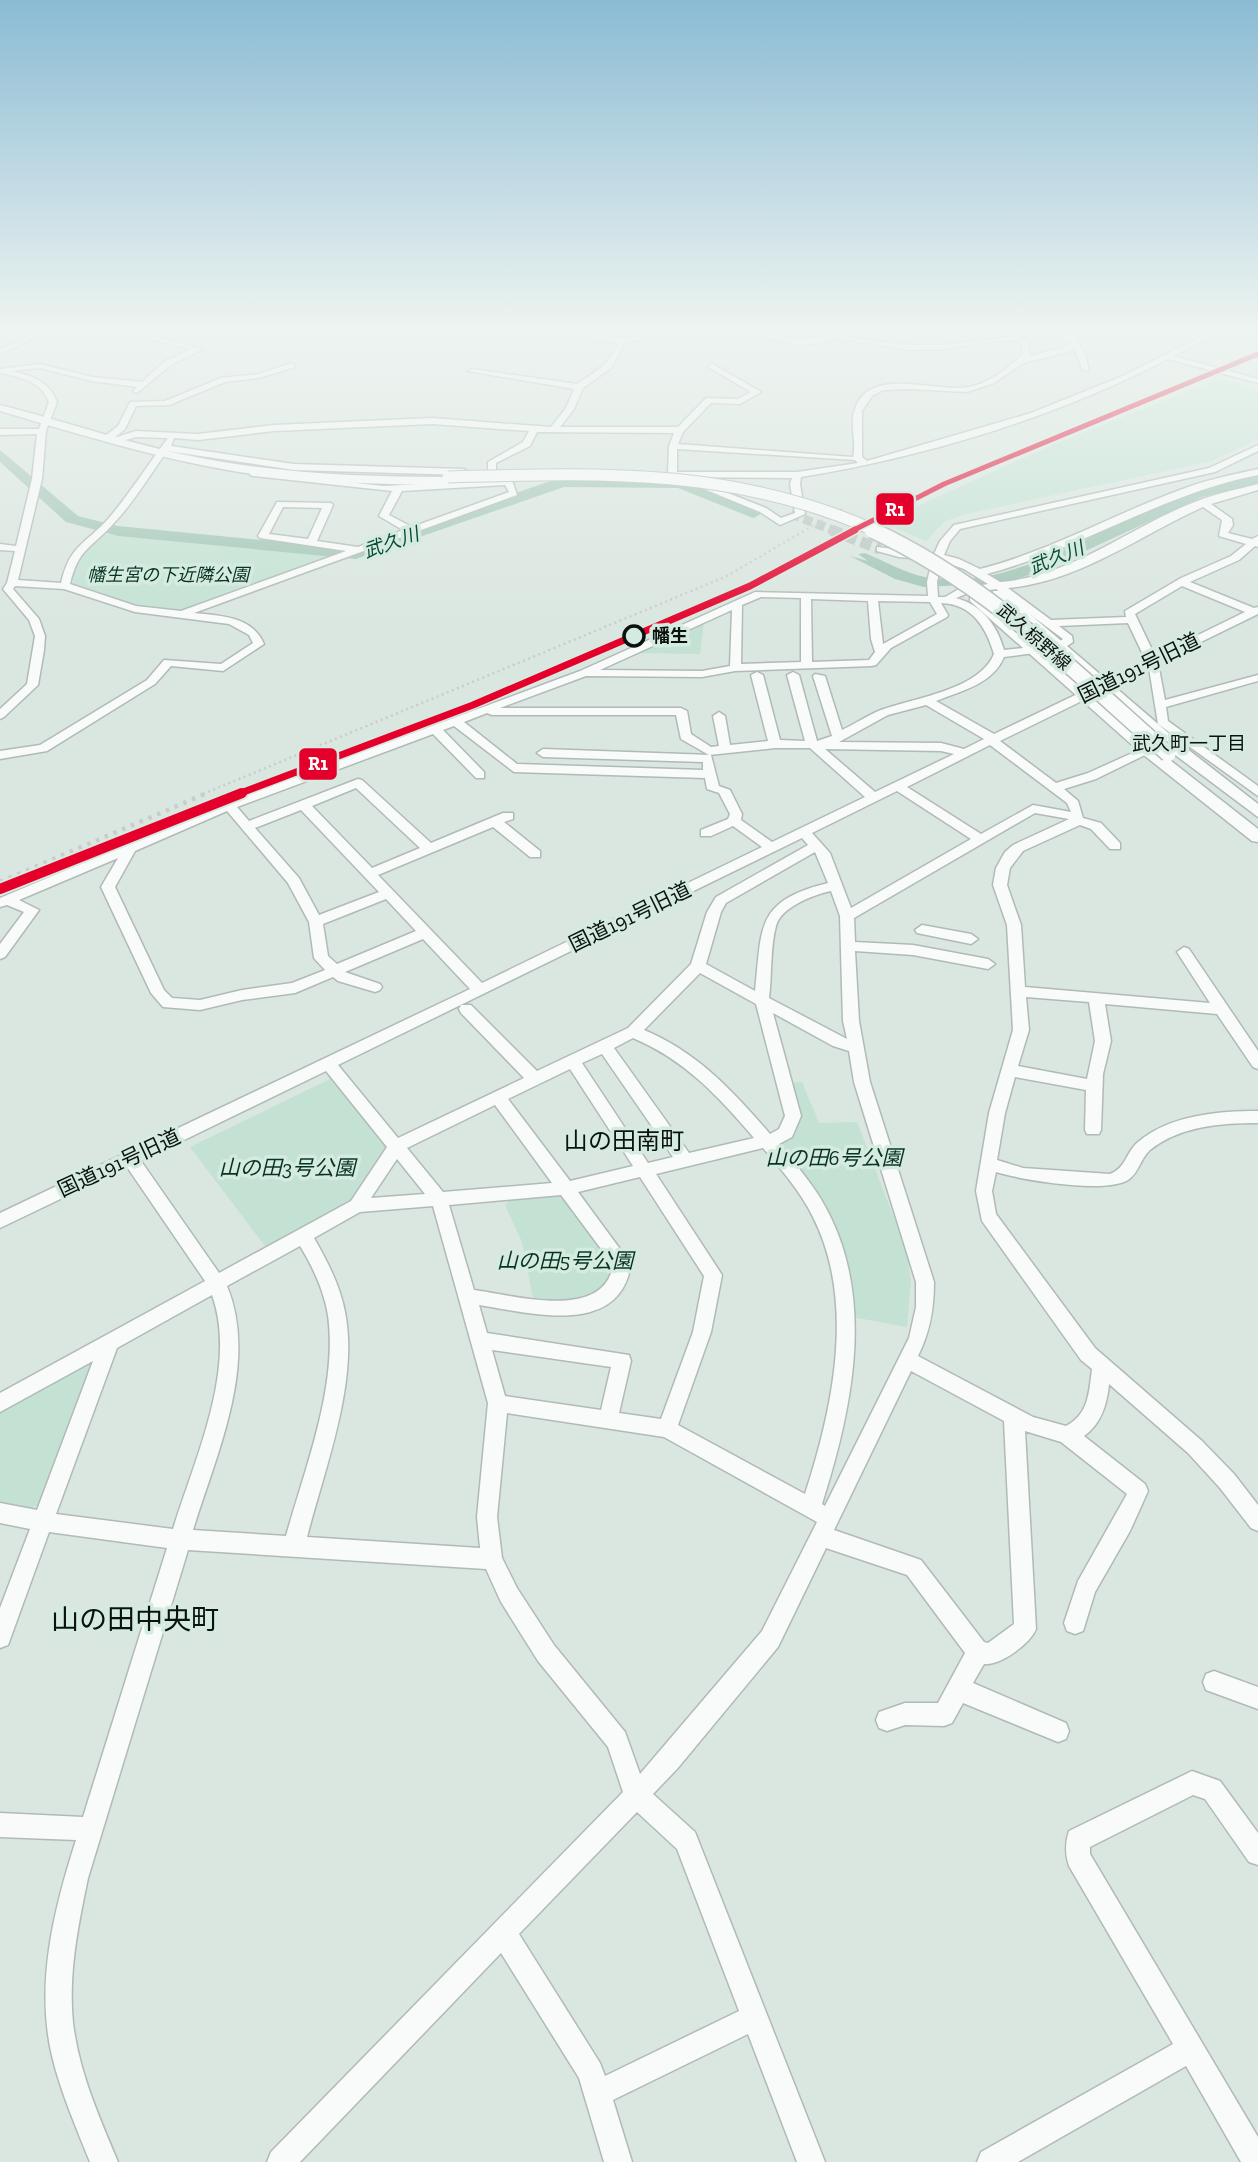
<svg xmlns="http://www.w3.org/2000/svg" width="1258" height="2162" font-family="'Zilla Slab','Noto Sans JP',serif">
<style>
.green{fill:#c3e2d3}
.water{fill:#a1c6b5}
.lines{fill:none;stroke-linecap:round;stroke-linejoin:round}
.stream{stroke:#a1c6b5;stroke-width:2.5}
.river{fill:#a1c6b5;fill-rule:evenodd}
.minor-tunnel-far1{stroke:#bbc6c1;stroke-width:9;stroke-dasharray:9 4.5;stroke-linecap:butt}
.minor-tunnel{stroke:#bbc6c1;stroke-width:11;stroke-dasharray:11 5;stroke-linecap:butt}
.minor-casing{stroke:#b1bab6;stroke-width:3}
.major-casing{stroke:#b1bab6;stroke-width:3}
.minor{fill:#f9fbfa;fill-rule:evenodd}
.major{fill:#f9fbfa;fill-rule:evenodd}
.rail-far1{stroke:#c9cccb;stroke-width:2.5;stroke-dasharray:2 3.5;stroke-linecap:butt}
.rail{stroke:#c9cccb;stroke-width:4.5;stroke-dasharray:3.5 6;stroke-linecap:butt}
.major-bridge-far1-casing{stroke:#b1bab6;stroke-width:13;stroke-linecap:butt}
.major-bridge-casing{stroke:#b1bab6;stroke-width:18;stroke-linecap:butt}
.major-bridge-far1{stroke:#f9fbfa;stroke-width:11}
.major-bridge{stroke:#f9fbfa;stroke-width:15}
.rail-1-far2-casing{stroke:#d5ebe0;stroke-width:8}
.rail-1-far1-casing{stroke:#d5ebe0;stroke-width:10}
.rail-1-casing{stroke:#d5ebe0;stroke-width:14}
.rail-1-far2{stroke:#e4002b;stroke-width:5}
.rail-1-far1{stroke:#e4002b;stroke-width:7}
.rail-1{stroke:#e4002b;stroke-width:10}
.stop-dot{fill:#d5ebe0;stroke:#0b120f;stroke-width:3.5}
.labels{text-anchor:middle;stroke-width:7;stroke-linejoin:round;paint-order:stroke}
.far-park-label{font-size:18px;font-style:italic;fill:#073324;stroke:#d5ebe0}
.far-stop-label{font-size:18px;font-weight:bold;fill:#0b120f;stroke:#d5ebe0;text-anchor:start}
.far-street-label{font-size:18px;fill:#0b120f;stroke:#d5ebe0}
.far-water-label{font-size:19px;font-style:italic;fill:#0a4b36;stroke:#d5ebe0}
.far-neighbourhood-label{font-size:19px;fill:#0b120f;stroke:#d5ebe0}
.street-label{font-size:21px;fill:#0b120f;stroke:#d5ebe0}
.park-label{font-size:21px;font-style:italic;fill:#073324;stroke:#d5ebe0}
.quarter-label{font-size:24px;fill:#0b120f;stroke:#d5ebe0}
.near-quarter-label{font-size:28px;fill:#0b120f;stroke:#d5ebe0}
.line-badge{stroke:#d5ebe0;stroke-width:2.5}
.badge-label{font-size:19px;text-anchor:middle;font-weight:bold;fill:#fff}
</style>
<rect width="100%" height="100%" fill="#dae6e0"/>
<g class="green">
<polygon points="1221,378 1258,390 1258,439 1212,461 966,514 945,521 926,541 882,522 1050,446"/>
<path d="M101,534L334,556L179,612L136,607L72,585C77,558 82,553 101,534Z"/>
<polygon points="704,622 700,654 634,653"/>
<polygon points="332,1078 387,1145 349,1205 268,1250 190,1147"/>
<path d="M802,1082L819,1123L857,1122L906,1249L911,1280L907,1327L852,1317C846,1239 826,1206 781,1144L788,1083Z"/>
<polygon points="564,1195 615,1263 615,1279 582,1303 533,1298 522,1242 505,1205 509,1201"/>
<polygon points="84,1363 94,1365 41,1504 29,1509 0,1505 0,1409"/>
</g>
<path class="water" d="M1258,475V483L1202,497L1042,571L1003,583L924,587L895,579L850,556L868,561L858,554L865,553C884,561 905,573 925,577C1004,594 1100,529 1170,499C1197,487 1230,479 1258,475Z"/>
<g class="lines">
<polyline class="stream" points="214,605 356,554"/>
<polygon class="river" points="0,450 78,516 118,526 355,549 562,477 680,478 762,513 754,518 748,516 678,488 564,487 356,559 118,536 66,522 0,462"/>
<polyline class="minor-tunnel-far1" points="791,514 835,531"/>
<polyline class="minor-tunnel" points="831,530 880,549"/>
<g class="minor-casing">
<g id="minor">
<polygon points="46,329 55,329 0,354 0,349"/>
<path d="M597,329H604L600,335L619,338L650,336L654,338L625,342L611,368L583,388L574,409L560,427H678L706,398L738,399L751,392L708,367L711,363L761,392L740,404L711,403L683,432L678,444L853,457C857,441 849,424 855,409C869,365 936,393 968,387C989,384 1008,368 1023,354L1021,341H998L944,349L909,350L834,338L820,343L799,345L774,340L742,329L799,340L826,336L801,329H812L857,339L909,345H944L1017,336L1028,340L1030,356L1062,348L1071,343L1047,329H1057L1071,335L1092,329H1102L1075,339L1085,354L1089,371L1082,369L1074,348L1068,352L1023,363L994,383L967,392L909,389L883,390L872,396L862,411V457L867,461L1031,413L1123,376L1215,329H1224L1174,356L1258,379V383L1168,359C1057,417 924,457 801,477L800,484L805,514L780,525L760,512L687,482L695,480L766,508L781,518L795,513L790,484L792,478L666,477L664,475L668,472L669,446L674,433L537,432L530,446L496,463V471L512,480L517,495L194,613C221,616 252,616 264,644L223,671L171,666L155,684L47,751L0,759V751L40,745L147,680L164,660L221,664L253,643L249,635L229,624L135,612L64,589L15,586L13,589L39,619L45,636L44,650L38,685L4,717L0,719V709L27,684L35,636L29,620L3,589L7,583L15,551L0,550V544L16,546L32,479L37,434L0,435V429H39L49,402C41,381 20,377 0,373V369L40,364L92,377L142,382L165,361L192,349L152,340V336L203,349L171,365L137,393L133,391L137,387L92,381L40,368L12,371C32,376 49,381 57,402L46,431L42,479L18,580L61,583C70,544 86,544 109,518C130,493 149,463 168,438L136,437L115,443L105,440V436L118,426L130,402L165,401L221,378L258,374L292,363L295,367L259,378L225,382L169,405L136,406L125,429L114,438L136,431L198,434L274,425L432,418L551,427L566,408L574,389L468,371L472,369L577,384C593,373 612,363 618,343L592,339ZM432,424L529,431L523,442L488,462V472L498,480L383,486L250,471V475L253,476L392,491L379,516L403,530L358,547L317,541L333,505L331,503L277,502L258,536L260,538L346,551L181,611L136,606L70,584C79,547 91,549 114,523C134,502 150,475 167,451L294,470L464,475L468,472L464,469L294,464L171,446L174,438L198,440L274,431ZM677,449L855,460L858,463L797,472H677ZM505,485L509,492L412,527L389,515L402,491ZM283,507L322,508L308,539L269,534Z"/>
<path d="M1258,445V451L1215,472L960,529L950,541L944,555L959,559L980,569C1050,551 1112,515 1180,490C1205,480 1231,475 1258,469V475C1162,494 1081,549 987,574L1000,582C1075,576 1133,524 1200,500C1218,493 1239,489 1258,484V490L1211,504L1232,519L1233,525L1228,533L1252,539L1258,536V547L1255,546L1239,560L1190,582L1254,608L1258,607V614L1158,663L1165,700L1258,675V681L1166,707L1168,721L1258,786V796L1158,724L1149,668L1000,741L1056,783L1088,773L1139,750L1143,749L1149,753L1096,779L1064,789L1078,801L1083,818L1101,823L1120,843V849H1110L1091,829L1080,825L1023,851L1010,868L1007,885L1021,925L1025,987L1210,1003L1177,952L1184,947L1189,949L1258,1051V1069L1253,1067L1217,1014L1105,1004L1111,1041L1103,1074L1101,1130L1099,1134H1087L1085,1130L1086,1090L1015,1077L1005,1113L997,1160L1023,1168L1110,1174C1126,1168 1126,1152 1138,1142C1170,1115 1218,1111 1258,1111V1123C1221,1123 1180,1126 1150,1150C1140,1159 1139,1173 1128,1180C1105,1194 1022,1180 996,1172L992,1191L996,1214L1095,1348L1202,1441L1234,1474L1258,1505V1531L1251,1528L1220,1488L1188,1453L1109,1384C1107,1405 1101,1424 1084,1436L1145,1484L1148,1491L1130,1531L1095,1592L1083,1631L1075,1634L1067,1631L1064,1623L1078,1581L1127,1494L1061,1442L1025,1431L1036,1629C1030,1644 1000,1666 984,1664L973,1683L1066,1723L1069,1731L1066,1739L1058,1742L963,1703L952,1723L944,1726L905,1725L887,1731L879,1728L876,1720L879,1712L905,1703H938L965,1653L907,1575L826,1548L778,1647L677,1769L653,1794L695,1832L825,2162H797L748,2034L613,2100L632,2162H604L579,2078L501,1953L300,2162H267L271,2152L623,1792L608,1747L538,1661L501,1602L486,1569L188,1550L88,1878C78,1926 68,1974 73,2023C79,2072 99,2117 118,2162H90C76,2127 61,2093 52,2056C35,1984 54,1909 76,1840L0,1837V1813L83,1817L167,1548L49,1532L8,1645L0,1648V1608L30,1529L0,1523V1503L37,1510L93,1361L0,1412V1393L205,1281L127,1167L0,1228V1213L470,989L423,939L345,972L380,984L382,987L380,990L375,992L338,981L333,977L295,993L242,1000L200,1010L163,1007L151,993L101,887L118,858L19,900L39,910L5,957L0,959V944L24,912L7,905L0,907V898L225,803L580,671L755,592L928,596L927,582L932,560L899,557L877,551V547L934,554L940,541L954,525L1209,468ZM1203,507L1222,520L1219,536L1246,544L1231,556L1181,578L1125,611L1126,617L1051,620L1008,588C1078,582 1141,535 1203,507ZM942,561L964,569L988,584L959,589L945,597H938L937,582ZM1182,586L1245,612L1155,656L1135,614ZM996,589L1063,639L1050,648L1043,658L1045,660H1053L1058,652L1073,642L1072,636L1059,626L1128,623L1146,661L994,734L936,701C961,691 993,684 1004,657L1034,653L1039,650L1034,647L1004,650C997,625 982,605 956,598L966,594ZM761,597L801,598V662L741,664L742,605ZM811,599L868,601L871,639L875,652L869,660L812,662ZM878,601L930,602L937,614L883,644ZM941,603C972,604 986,627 994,654C979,690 914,698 881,710C868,715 855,724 842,730L825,676L815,674L813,676L832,736L817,741L799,675L793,672L787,675L805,741L780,740L763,675L757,672L751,675L768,741L730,745L725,716L719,712L713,716L719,746L711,747L691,734L687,711L681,708H500L586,676L702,677L735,671L872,666L876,665L891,648L947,617L948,615ZM732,610L730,666L702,671L600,670ZM926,705L984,739L964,749L941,743L839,742L888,715ZM487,713L492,715H676L681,739L709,755L775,748H810L865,797L772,842L741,820L742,814L730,790L719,786L711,755L543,749L537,753L543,757L703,762V770L517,764L464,722ZM454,726L514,772L705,778L707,789L719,793L730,814L728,819L701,830V836H711L733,826L762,847L482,983L378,875L493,827L530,857H540V851L504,822L513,819V813H503L431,843L362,780L358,779L249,821L237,807L433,734L476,778H484V772L443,730ZM990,745L1067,803L1071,812L1033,805L981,834L907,787ZM825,749L941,751L954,754L875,792ZM356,788L420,848L372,868L312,806ZM897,791L971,839L851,908L830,853L812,833ZM301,810L379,892L319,915L299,878L255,828ZM227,811L288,883L309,922L314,958L325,970L292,983L242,990L200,1000L172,998L164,990L115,887L135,851ZM1035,813L1069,819L1013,845L1005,852L996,868L993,885L1007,925L1013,1030L989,1113L976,1191L982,1221L1081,1360L1092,1369C1089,1392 1089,1414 1066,1426L1033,1417L918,1356C930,1332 934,1309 934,1282L870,1082L859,1021L855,951L913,955L988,969L995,964L988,959L913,945L855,942L854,918ZM802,838L808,845L716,897L707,912L691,964L628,1028L537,1071L471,1005H461L459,1009L461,1013L524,1078L398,1138L338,1065ZM815,852L828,883C755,901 762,927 755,991L706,964L721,912L726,903ZM831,891L840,916L843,1021L847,1039L769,998C772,976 770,948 776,926C781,907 813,895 831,891ZM386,899L416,931L337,964L328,956L323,924ZM700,973L756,1004L785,1116L779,1129L770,1134C733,1091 697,1052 644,1030ZM1026,997L1089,1002L1095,1041L1087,1079L1018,1066L1029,1030ZM773,1013L833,1046L849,1051L854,1082L916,1282V1307L909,1338L825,1506L822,1504C851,1413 874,1307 831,1218C818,1190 798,1167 779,1144L792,1137L801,1116ZM633,1038C684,1059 719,1097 754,1138L689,1153L614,1048ZM602,1054L673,1157L648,1163L582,1063ZM570,1069L633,1166L570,1181L508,1099ZM326,1071L387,1147L351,1201L219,1273L141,1161ZM495,1105L552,1183L443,1192L407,1148ZM763,1148C781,1169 801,1192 813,1217C856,1302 833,1408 805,1494L678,1425L711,1332L722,1275L656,1174ZM397,1159L425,1194L371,1198ZM640,1177L704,1276L693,1332L661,1419L619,1413L631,1361L629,1355L487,1333L479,1305C530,1313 620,1338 631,1264L578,1192ZM561,1195L613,1265C604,1322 513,1295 474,1290L449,1205ZM433,1206L488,1403L477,1517L480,1548L307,1537C324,1470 359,1382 345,1312C340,1285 327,1261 314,1238L360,1212ZM300,1246C313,1267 324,1291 328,1315C338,1386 305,1468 286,1536L193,1530C216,1455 259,1363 227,1286ZM212,1295C238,1367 195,1458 173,1529L56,1514L117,1348ZM492,1350L611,1367L601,1410L505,1396ZM911,1371L1004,1421L1014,1624L988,1643L984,1642L921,1560L834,1530ZM507,1413L664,1437L817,1522L762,1631L640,1774L625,1732L554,1645L517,1588L502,1558L497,1517ZM637,1812L677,1849L739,2011L605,2076L600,2063L519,1934Z"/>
<polygon points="922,925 971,934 978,939 971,944 917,933 915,930"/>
<polygon points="1214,1671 1258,1687 1258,1709 1206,1690 1203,1682 1206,1674"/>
<path d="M1192,1771L1220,1781L1258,1833V1865L1249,1862L1205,1799L1193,1795L1090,1847V1854L1258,2137V2162H1241L1186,2066L1018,2162H977L981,2152L1173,2044L1069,1866C1065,1854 1065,1843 1069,1831Z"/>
</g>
</g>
<g class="major-casing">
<g id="major">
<path d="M0,405C61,420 120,441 181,454C269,473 358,477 448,477L454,481L448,485C378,484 308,483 239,472C158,459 79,434 0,411Z"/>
<polygon points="993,591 1003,591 1186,748 1258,804 1258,817 1174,754 993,597"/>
<polygon points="970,595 980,595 1152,746 1258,829 1258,842 1252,841 1140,752 970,601"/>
</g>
</g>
<use href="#minor" class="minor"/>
<use href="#major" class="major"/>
<polyline class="rail-far1" points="203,794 725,577 845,507"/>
<polyline class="rail" points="0,882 207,793"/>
<g class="major-bridge-far1-casing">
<path id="major-bridge-far1" d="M448,477C597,473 736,467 876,531"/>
</g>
<g class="major-bridge-casing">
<path id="major-bridge" d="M872,530C987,583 1074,671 1168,754"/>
</g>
<use href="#major-bridge-far1" class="major-bridge-far1"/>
<use href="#major-bridge" class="major-bridge"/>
<g class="rail-1-far2-casing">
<polyline id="rail-1-far2" points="852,531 944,484 1258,354"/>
</g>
<g class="rail-1-far1-casing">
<polyline id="rail-1-far1" points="238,794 473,705 750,586 855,530"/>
</g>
<g class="rail-1-casing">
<polyline id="rail-1" points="0,889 242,793"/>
</g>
<use href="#rail-1-far2" class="rail-1-far2"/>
<use href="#rail-1-far1" class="rail-1-far1"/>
<use href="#rail-1" class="rail-1"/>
</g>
<linearGradient id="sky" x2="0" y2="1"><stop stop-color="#8bbbd4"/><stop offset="0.52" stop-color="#eef4f1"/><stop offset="1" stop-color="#eef4f1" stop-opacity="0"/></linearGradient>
<rect width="1258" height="631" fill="url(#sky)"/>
<circle class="stop-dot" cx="634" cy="636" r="10"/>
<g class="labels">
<g class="far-park-label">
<text x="168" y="581">幡生宮の下近隣公園</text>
</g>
<g class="far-stop-label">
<text x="652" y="642">幡生</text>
</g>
<g class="far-street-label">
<text transform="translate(1034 637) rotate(41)" y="6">武久椋野線</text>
</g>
<g class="far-water-label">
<text transform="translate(391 542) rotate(-19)" y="7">武久川</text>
<text transform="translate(1056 557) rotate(-22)" y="7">武久川</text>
</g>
<g class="far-neighbourhood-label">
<text x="1189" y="750">武久町一丁目</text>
</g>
<g class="street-label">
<text transform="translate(1139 668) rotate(-26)" y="7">国道191号旧道</text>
<text transform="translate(630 917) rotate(-26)" y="7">国道191号旧道</text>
<text transform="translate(119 1163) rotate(-25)" y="7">国道191号旧道</text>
</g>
<g class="park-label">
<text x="834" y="1165">山の田6号公園</text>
<text x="287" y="1175">山の田3号公園</text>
<text x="565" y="1268">山の田5号公園</text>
</g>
<g class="quarter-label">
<text x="624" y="1149">山の田南町</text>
</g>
<g class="near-quarter-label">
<text x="135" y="1629">山の田中央町</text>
</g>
</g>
<g class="line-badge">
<rect x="875" y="492" width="40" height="34" rx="7" fill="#e4002b"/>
<rect x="298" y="747" width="40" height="34" rx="7" fill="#e4002b"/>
</g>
<g class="badge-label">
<text x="895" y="516">R1</text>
<text x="318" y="770">R1</text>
</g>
</svg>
